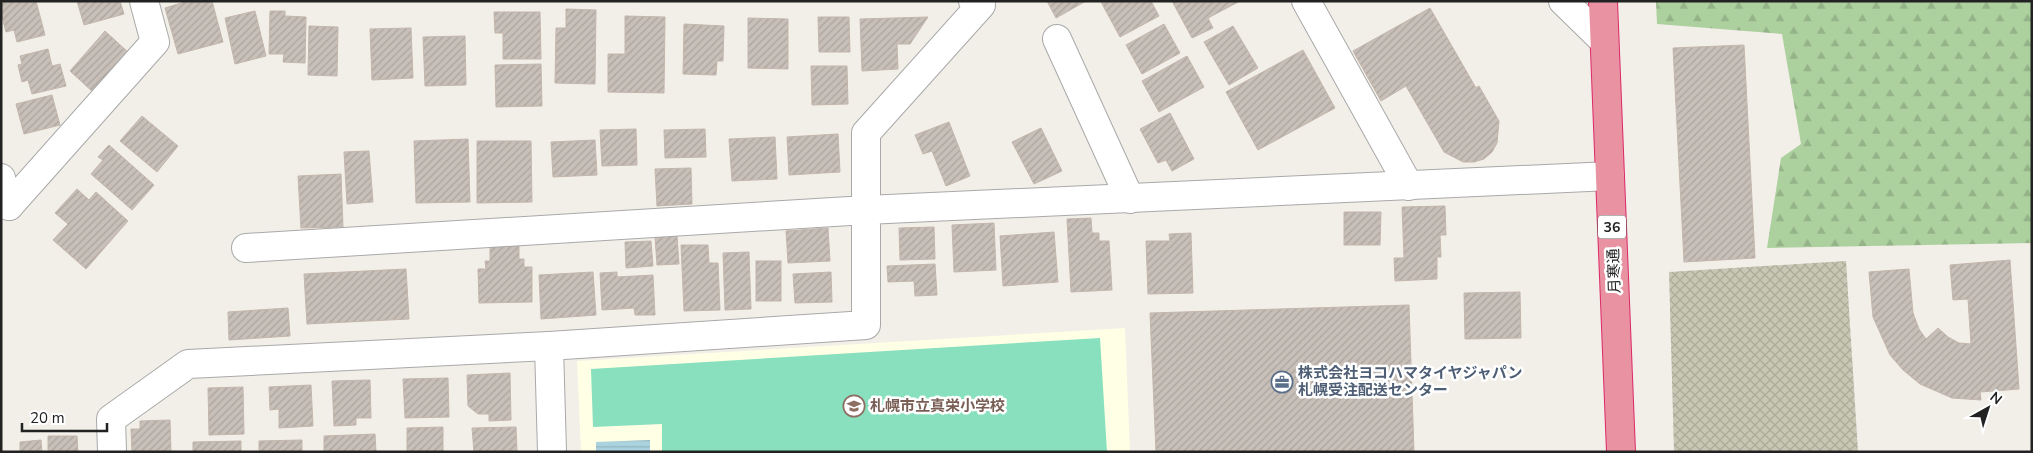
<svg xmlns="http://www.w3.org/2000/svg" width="2033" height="453" font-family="'Nunito Sans','Noto Sans JP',sans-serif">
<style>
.education{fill:#ffffe5}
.construction{fill:url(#construction-cross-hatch)}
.forest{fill:url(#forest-firs)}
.pitch{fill:#88e0be}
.water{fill:url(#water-rules)}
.building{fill:url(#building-hatch);stroke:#c4b6ab}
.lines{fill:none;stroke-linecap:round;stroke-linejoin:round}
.minor-casing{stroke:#a9a9a9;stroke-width:30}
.highway-casing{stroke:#dc2a67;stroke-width:30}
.minor{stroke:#fff;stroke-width:28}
.highway{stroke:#e892a2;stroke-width:28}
.labels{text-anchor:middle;stroke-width:5;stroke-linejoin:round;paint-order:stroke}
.shield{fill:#fff;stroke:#646464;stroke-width:1}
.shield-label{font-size:14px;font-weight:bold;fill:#222}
.street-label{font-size:15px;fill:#222;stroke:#fff}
.service-label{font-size:15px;font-weight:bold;fill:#4e5e75;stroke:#fff;text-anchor:start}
.education-label{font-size:15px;font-weight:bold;fill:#785e54;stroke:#fff;text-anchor:start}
</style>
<defs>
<pattern id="construction-cross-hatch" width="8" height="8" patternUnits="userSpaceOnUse" patternTransform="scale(1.25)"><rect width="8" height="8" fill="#c7c7b4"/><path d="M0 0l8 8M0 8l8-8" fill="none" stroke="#abab9a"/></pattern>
<pattern id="forest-firs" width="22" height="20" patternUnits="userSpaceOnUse" patternTransform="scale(1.25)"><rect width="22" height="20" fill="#add19e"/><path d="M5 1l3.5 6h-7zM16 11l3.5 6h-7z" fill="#95b388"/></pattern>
<pattern id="water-rules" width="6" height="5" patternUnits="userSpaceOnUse" patternTransform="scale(1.25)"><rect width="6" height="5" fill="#aad3df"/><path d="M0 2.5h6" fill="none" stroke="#92b5bf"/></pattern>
<pattern id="building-hatch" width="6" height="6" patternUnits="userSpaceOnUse" patternTransform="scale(1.25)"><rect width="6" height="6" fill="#c7bfb8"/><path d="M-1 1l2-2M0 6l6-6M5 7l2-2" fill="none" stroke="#aba49e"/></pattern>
</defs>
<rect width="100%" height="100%" fill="#f2efe9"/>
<polygon class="education" points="1125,328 1130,452 581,452 577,361"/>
<polygon class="construction" points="1846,261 1858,452 1674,452 1669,272"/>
<polygon class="forest" points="1656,1 2032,1 2032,243 1767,248 1781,158 1801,144 1782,34 1657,24"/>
<polygon class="pitch" points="1100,338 1107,452 662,452 662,424 593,427 591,369"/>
<polygon class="water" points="650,440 650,452 596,452 596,442"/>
<g class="building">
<polygon points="1,1 36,1 45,35 17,42 14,30 6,32 1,13"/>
<polygon points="77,1 120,1 124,14 84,25"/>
<polygon points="188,1 212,1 223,42 178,54 165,8"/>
<polygon points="1047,1 1086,1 1056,18"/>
<polygon points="1151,1 1159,16 1120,37 1101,2"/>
<polygon points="1172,1 1240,1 1208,18 1213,28 1192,38"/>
<polygon points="1430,8 1476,88 1479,86 1499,121 1497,143 1492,152 1484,159 1474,162 1463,162 1444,152 1406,86 1381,101 1353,51"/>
<polygon points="566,9 596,10 595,84 555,83 556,28 566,28"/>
<polygon points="255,11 266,56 235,64 225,18"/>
<polygon points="270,11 285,11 285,16 306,17 305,63 283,62 284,54 269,54"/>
<polygon points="494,12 540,12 541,59 503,59 503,33 495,33"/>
<polygon points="625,16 665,17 664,93 608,92 608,54 625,54"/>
<polygon points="818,17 849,17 850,52 819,52"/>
<polygon points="928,17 910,44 897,44 898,69 862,71 860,19"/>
<polygon points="748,18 788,19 788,69 748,68"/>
<polygon points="684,24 724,26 723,61 717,61 716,75 683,74"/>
<polygon points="1164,24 1180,53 1142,74 1126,45"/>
<polygon points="309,26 338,27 337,76 308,75"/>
<polygon points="1233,26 1258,68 1229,85 1204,42"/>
<polygon points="411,28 413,78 372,80 370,29"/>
<polygon points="105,31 129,53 94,93 70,71"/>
<polygon points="465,36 466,85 425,86 423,37"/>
<polygon points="1744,45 1755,258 1684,262 1673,48"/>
<polygon points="48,49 52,66 60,64 66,86 32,94 28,80 22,82 18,65 22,64 20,56"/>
<polygon points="1303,50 1335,108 1258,150 1226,92"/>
<polygon points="1187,56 1204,87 1159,112 1142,81"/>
<polygon points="541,64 542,106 496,107 495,65"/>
<polygon points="811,66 847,66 848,104 812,105"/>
<polygon points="52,95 60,125 24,134 16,104"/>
<polygon points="1170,113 1194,159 1172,171 1166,160 1158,163 1140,129"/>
<polygon points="142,116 178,146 157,172 120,141"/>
<polygon points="949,122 970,176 946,186 932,151 923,154 915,135"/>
<polygon points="1041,128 1062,171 1034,184 1012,142"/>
<polygon points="636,129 637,165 602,166 600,130"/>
<polygon points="705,129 706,157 665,158 664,130"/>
<polygon points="838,134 840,172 789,175 787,137"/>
<polygon points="775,137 777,179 732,181 729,139"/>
<polygon points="468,139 470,202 416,203 414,141"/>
<polygon points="595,140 597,175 553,177 551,142"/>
<polygon points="477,141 531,141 532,202 477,203"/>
<polygon points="109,145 154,185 132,210 91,174 103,160 98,157"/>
<polygon points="369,151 373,202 347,204 344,152"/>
<polygon points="691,168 692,204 657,206 655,169"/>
<polygon points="341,174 343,227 301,228 298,176"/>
<polygon points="77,189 89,200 96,192 128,221 86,269 53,240 68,224 55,213"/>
<polygon points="1445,206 1446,235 1440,235 1441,257 1437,257 1437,279 1395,281 1394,258 1404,258 1402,207"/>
<polygon points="1344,212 1381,212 1380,245 1344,245"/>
<polygon points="1091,218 1092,233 1099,233 1099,241 1109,241 1112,290 1071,292 1067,219"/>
<polygon points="994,223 996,270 954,272 952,225"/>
<polygon points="934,227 935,259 900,260 899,228"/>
<polygon points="828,228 830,261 788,263 786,231"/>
<polygon points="1054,232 1058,282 1003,286 1000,236"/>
<polygon points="1191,233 1193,293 1148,294 1146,241 1170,241 1169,234"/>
<polygon points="677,236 679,264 657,265 655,237"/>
<polygon points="651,241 653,266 626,268 625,242"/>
<polygon points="681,245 708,245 709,263 718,263 720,310 684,311"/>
<polygon points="490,246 519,246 519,259 524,259 524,267 532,267 532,302 479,303 478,269 486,269 485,261 490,261"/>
<polygon points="749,252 751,309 725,310 723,253"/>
<polygon points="2010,260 2019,389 1980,392 1981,400 1952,398 1920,384 1903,370 1890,355 1873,317 1869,272 1909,269 1913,313 1919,329 1926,339 1938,328 1948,337 1959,343 1971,344 1968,299 1953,300 1950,265"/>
<rect x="756" y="261" width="25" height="40"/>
<polygon points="935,264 937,295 915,296 914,281 888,282 887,266"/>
<polygon points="406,269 409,319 307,324 304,274"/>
<polygon points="593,272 596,315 541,319 539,275"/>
<polygon points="617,272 617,277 653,275 655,315 635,315 634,308 602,310 600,273"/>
<polygon points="831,272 832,302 795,303 793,274"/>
<polygon points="1520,292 1521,338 1465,339 1464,293"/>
<polygon points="1409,305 1414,452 1156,452 1150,313"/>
<polygon points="288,308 290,336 229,340 228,312"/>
<polygon points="510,373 511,420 489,421 489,414 478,414 468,406 467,375"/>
<polygon points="448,378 449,417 405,418 403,379"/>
<polygon points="370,380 371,418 356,418 356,425 334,426 332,381"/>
<polygon points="311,385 313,426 279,428 279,409 270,410 269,387"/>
<polygon points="243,387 244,434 209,435 208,388"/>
<polygon points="170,420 171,452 132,452 131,429 140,429 140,421"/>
<polygon points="443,427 443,452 407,452 407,428"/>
<polygon points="516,427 517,452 474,452 472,428"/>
<polygon points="375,434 376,452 324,452 324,436"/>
<polygon points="48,436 77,436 78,452 48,452"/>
<polygon points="41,440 42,452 20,452 20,442"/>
<polygon points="302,440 302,452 259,452 259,441"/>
<polygon points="241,441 241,452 193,452 193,442"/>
</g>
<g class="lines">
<g class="minor-casing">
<g id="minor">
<polyline points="1306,1 1409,186"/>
<polyline points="1563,1 1604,41"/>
<polyline points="1057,39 1130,199"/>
<polyline points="1,178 9,206"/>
<polyline points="9,206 155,42 144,1"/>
<polyline points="246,248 866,210 866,133 981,5 973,1"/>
<polyline points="549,346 552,452"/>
<polyline points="112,452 111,419 188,364 549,346 866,325 866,210 1610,176"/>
</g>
</g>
<g class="highway-casing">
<polyline id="highway" points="1603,1 1621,452"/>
</g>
<use href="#minor" class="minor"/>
<use href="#highway" class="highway"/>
</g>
<defs>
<g id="office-ring" transform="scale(1.125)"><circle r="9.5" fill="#fff" stroke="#5c6f8a" stroke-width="1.5"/><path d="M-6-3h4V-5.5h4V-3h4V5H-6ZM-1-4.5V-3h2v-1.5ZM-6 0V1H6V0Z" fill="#5c6f8a"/></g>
<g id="school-ring" transform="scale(1.125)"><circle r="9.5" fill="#fff" stroke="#8d6e63" stroke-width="1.5"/><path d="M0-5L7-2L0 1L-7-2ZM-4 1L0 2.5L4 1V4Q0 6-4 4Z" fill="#8d6e63"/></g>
</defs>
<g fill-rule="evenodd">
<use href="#office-ring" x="1282" y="382"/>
<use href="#school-ring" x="854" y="406"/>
</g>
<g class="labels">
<rect class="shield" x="1598" y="215.5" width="28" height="23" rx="4"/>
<g class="shield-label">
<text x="1612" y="232">36</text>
</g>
<g class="street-label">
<text transform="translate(1614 271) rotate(-92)" y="5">月寒通</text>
</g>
<g class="service-label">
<text x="1298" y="378">株式会社ヨコハマタイヤジャパン<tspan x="1298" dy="17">札幌受注配送センター</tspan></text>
</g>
<g class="education-label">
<text x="870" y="411">札幌市立真栄小学校</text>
</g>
</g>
<rect width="2033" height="453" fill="none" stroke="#222222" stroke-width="5"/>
<g transform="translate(1988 408) rotate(39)" stroke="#ffffff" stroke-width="4" paint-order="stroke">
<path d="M0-4L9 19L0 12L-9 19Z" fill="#222222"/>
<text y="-8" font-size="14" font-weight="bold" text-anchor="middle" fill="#222222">N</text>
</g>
<path d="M22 423v8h85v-8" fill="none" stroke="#222222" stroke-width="2.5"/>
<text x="30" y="423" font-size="15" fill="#222222" stroke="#ffffff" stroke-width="4" paint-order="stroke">20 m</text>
</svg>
